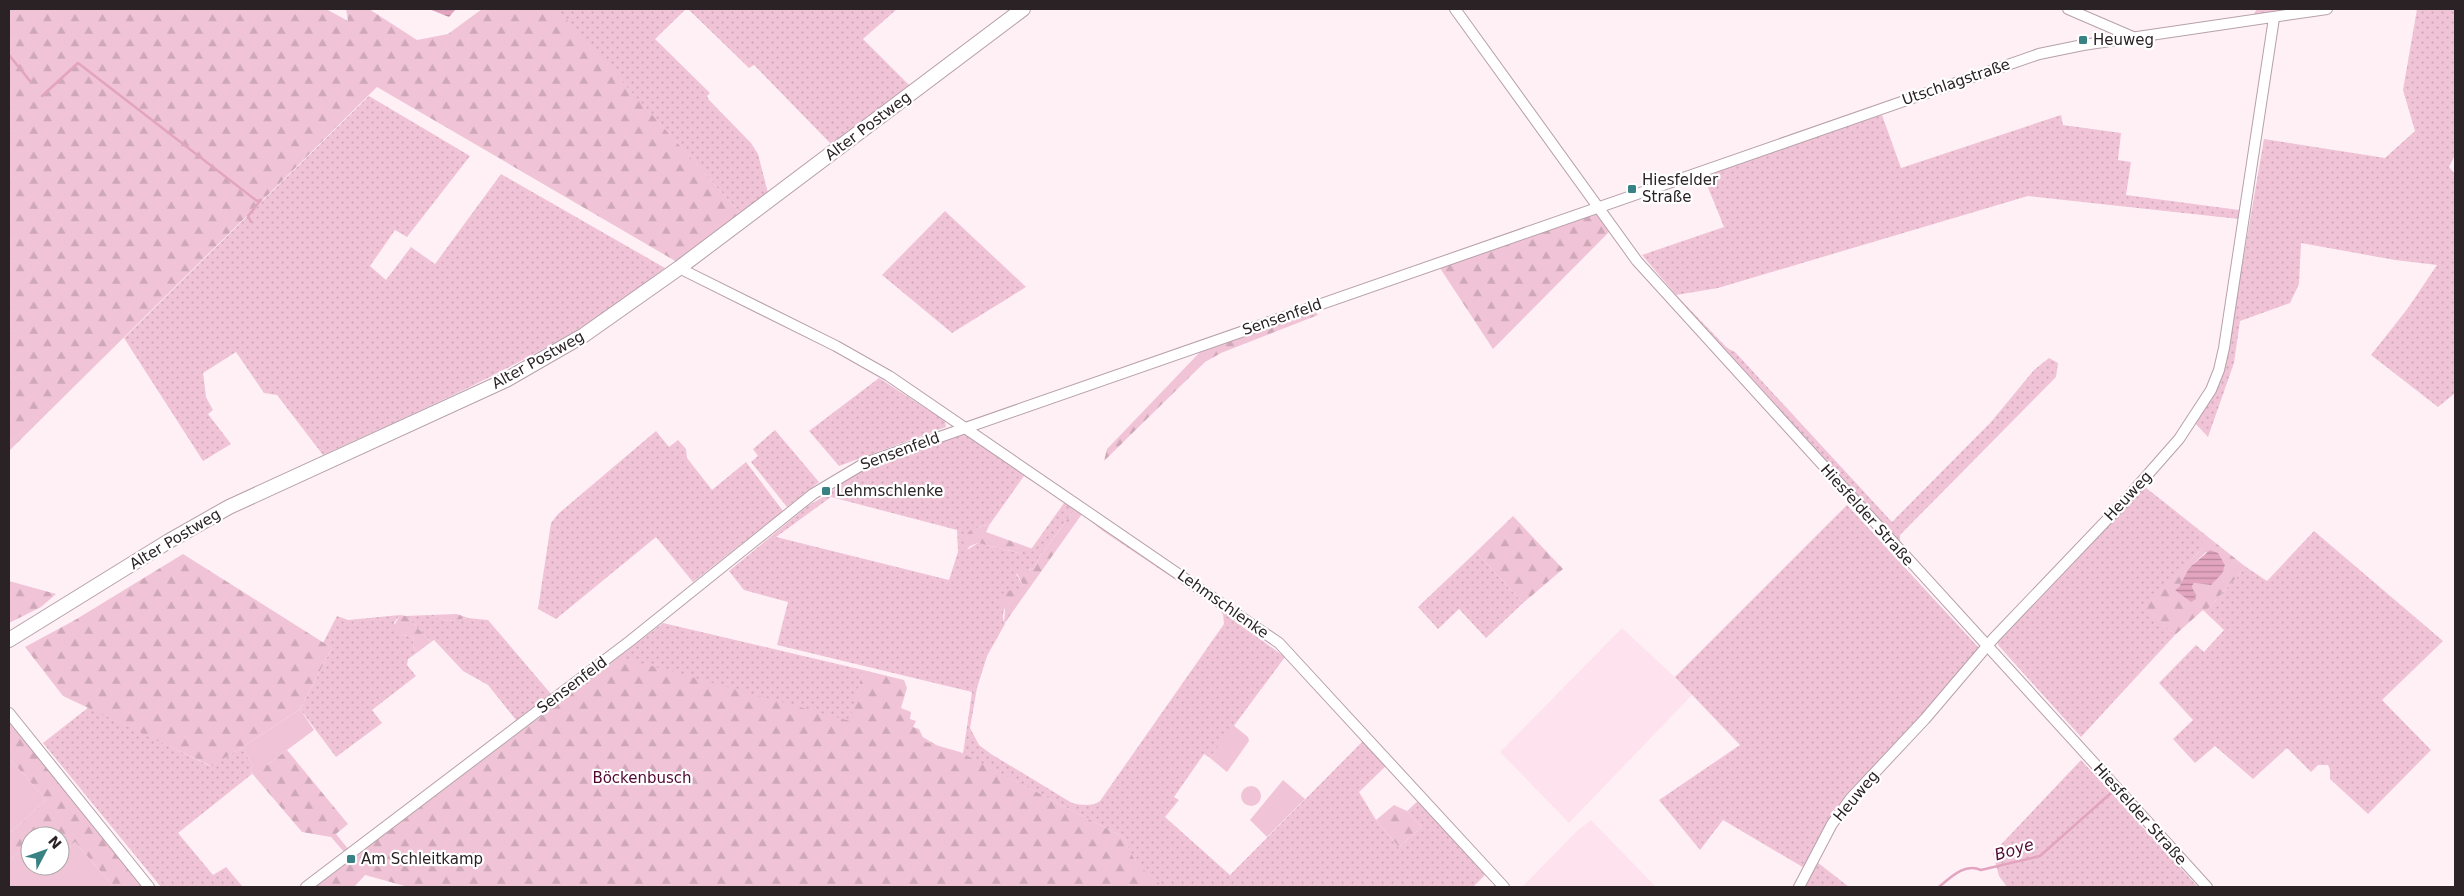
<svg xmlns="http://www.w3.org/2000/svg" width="2464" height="896" font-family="'DejaVu Sans',sans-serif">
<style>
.built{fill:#fee3ee}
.grass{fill:url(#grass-dots);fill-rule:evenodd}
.forest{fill:url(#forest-firs);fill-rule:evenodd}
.pitch{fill:#f0c4d6}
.water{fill:url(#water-rules)}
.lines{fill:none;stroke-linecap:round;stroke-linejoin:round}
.stream{stroke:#e2a4be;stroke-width:2.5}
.minor-casing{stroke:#b7a0aa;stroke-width:12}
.secondary-casing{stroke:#b7a0aa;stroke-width:16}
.minor{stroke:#fff;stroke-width:10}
.secondary{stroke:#fff;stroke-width:14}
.poi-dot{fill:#398284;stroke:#fff;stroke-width:2}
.labels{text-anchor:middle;stroke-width:4.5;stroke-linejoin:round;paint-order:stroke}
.poi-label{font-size:15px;fill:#2b2226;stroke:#fff;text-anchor:start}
.street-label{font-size:15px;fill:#2b2226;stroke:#fff}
.park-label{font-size:15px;fill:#510732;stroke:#fff}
.water-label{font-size:16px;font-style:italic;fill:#540b34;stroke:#fff}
</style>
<defs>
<pattern id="grass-dots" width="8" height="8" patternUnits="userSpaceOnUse" patternTransform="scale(1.25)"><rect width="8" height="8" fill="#f0c4d6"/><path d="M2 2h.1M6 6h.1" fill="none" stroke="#cea8b8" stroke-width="1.8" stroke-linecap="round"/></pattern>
<pattern id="forest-firs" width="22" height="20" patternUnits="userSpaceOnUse" patternTransform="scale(1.25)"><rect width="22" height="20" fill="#f0c4d6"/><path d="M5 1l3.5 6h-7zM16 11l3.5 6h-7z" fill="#cea8b8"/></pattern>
<pattern id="water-rules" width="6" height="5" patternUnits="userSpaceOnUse" patternTransform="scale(1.25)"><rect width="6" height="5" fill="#e2a4be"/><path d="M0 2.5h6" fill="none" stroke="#b7859a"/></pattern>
</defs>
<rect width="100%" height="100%" fill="#fff0f6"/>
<g class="built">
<polygon points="1622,628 1693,694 1569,823 1500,752"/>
<polygon points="1591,820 1656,887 1522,887 1577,831"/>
</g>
<g class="grass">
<polygon points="559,9 686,9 655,39 710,93 707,96 709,100 751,143 758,154 768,193 741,214 557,10"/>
<polygon points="688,9 897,9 863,39 909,85 831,144 754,65 749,68"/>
<polygon points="2257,9 2295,9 2253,15"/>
<polygon points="2417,9 2455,9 2455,155 2449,167 2455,174 2455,393 2438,407 2371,355 2408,308 2437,265 2395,260 2301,243 2299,284 2290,303 2240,321 2234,363 2208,437 2195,423 2224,371 2264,139 2385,158 2415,131 2403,90"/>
<path d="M369,96L470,156L407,237L395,230L370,266L386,280L411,247L435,264L501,174L665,268C646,282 627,298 607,311C517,369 419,411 323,455L277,395L264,393L236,352L203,373L206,397L213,410L208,414L231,444L203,461L124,338Z"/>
<polygon points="1882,115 1901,168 2061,115 2063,125 2121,133 2118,160 2131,162 2126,195 2239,210 2239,219 2028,196 1718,288 1676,295 1727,348 1735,352 1892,522 1991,422 2034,370 2049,358 2058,363 2056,377 1900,535 1900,545 1673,298 1676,295 1642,255 1724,227 1703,175"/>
<polygon points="945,211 1026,287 952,333 882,275"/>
<polygon points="879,378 945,421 946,427 839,466 809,431"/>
<polygon points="775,430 819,482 787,507 751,462 758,456 753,449"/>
<polygon points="656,431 669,447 678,440 686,449 687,458 712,490 746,462 783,511 693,582 656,537 556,619 538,609 551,523 558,514"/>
<path d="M963,434L969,435L1052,494L1024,476L990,524L979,527L967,550L978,543L1027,555L1064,503L1075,509L1040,556L1034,568L1016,574L1023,585C1014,596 997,609 1005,624L987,656L977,688L970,728L979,745L991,754L1072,803C1082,805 1091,807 1100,801L1224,624L1223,614L1219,609L1103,531L1082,514L1235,615L1232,619L1285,657L1210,758L1204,754L1174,797L1179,800L1165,817L1230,875L1363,741L1386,766L1359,792L1376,820L1399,847L1422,827L1407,811L1418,801L1485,875L1473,887H492L463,883L429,887L408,886L394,883L368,872L345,866L663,623L863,670L852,716L911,730L1136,864L1123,837L963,754L972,692L777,645L788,602L744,590L729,571L809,505C828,496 842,481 861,470C886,456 935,439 963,434ZM831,497L957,530L958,552L949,580L776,537Z"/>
<polygon points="2145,487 2198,529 2204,547 2145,607 2175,635 2081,737 1998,645 1998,642"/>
<polygon points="1847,505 1980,649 1945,693 1833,811 1806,869 1723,820 1700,850 1659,800 1740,745 1675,677"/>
<polygon points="2314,531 2443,641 2382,700 2431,750 2368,814 2330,779 2330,770 2328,765 2318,765 2311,772 2287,748 2253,779 2215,746 2195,763 2173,739 2193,720 2159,683 2196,645 2204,652 2224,630 2205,612 2246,567 2267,581"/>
<polygon points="1476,552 1523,603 1486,638 1459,609 1438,629 1418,607"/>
<polygon points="400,615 394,623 403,635 413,637 414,640 413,646 418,652 408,659 407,665 416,676 372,710 382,723 336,757 300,709 332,648 323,643 337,616 348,620"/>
<polygon points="429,615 448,621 468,618 488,620 551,694 516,720 488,685 463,671 434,640 431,642 406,616"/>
<polygon points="89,707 210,766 241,748 253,765 250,771 252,774 178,833 213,875 226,867 243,887 161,887 43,743"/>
<polygon points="2081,760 2198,887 2007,887 1999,876 1993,853"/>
<polygon points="1817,862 1849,887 1804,887"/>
</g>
<g class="forest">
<polygon points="9,9 326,9 348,21 346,9 369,9 417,40 448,34 482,9 559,9 558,10 741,214 677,262 377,87 9,451"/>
<polygon points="1594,208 1610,231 1493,349 1438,265"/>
<polygon points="1315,311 1318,315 1221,353 1205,362 1104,461 1107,449 1200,352"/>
<polygon points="1075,509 1082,514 1004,624 1005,609 1001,603 1005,591 1017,590 1023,585 1016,572 1020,567 1029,570 1034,568 1040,556"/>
<polygon points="1513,516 1563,569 1523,603 1476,552"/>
<path d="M990,524L986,532L1033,549L1027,555L978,543L970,546L967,550C961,529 973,529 990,524Z"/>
<path d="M2198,529L2246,567L2205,612L2203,610L2175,635L2144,607L2203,548ZM2206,552L2220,557L2225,565L2222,574L2211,585L2194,583L2192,586L2193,592L2175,590L2179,587L2189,568Z"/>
<polygon points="183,554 332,648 300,709 241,748 211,766 63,696 25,647 75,620"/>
<polygon points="9,581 56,594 41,607 9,623"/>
<polygon points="457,614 468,618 448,621 429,615"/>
<polygon points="400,615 406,616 431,642 418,652 413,646 414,640 413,637 403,635 394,626"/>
<polygon points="619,657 850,721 863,670 904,680 907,688 901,708 911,712 910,719 916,721 913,727 919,729 925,742 960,752 1123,837 1136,863 1163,887 475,887 405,886 365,875 354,887 315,887"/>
<polygon points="9,722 143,887 114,887 75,842 60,854 60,836 30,836 30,859 21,851 9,860 9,834 46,800 9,758"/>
<polygon points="287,750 348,824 336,834 349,850 345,853 331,837 302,832 250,771 253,765 267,765"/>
<polygon points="1394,805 1407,811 1422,827 1399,847 1376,820"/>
</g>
<g class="pitch">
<polygon points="300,709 314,730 267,765 253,765 241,748"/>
<polygon points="1233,725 1248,737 1249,741 1227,772 1210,758"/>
<polygon points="9,758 46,800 9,834"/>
<polygon points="1283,780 1305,799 1267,837 1250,820"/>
<circle cx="1251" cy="796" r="10"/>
<polygon points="75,842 114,887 9,887 9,860 21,851 30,859 30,866 39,866 43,869 46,866 60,866 60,854"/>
</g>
<g class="water">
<polygon points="429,9 456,9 449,17"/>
<polygon points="2210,550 2218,553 2225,565 2222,574 2211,585 2194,583 2192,586 2196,599 2191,602 2175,590 2179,587 2189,568"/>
</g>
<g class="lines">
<g class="stream">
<polyline points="9,55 30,81"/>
<polyline points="42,96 78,63 257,201 261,200 248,216 251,222"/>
<path d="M1939,887C1952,876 1965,863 1981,870L2040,856L2111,793"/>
</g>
<g class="minor-casing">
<g id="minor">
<polyline points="1455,9 1637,261 2207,887"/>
<polyline points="2068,9 2133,37"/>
<polyline points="679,268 836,346 889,376 1279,643 1504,887"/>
<polyline points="9,713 149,887"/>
<polyline points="306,887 630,641 813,494 865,463 2039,54 2083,45 2327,9"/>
<polyline points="1799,887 1832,824 1851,798 1925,719 1993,639 2121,505 2179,439 2211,390 2219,370 2224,348 2274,18"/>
</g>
</g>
<g class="secondary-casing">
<polyline id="secondary" points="9,640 169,541 229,507 506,380 584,335 679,268 1023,9"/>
</g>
<use href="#minor" class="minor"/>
<use href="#secondary" class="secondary"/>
</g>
<g class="poi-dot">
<rect x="2078" y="35" width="10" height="10" rx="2.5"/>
<rect x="1627" y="184" width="10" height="10" rx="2.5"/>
<rect x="821" y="486" width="10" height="10" rx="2.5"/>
<rect x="346" y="854" width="10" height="10" rx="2.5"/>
</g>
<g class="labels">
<g class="poi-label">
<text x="2093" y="45">Heuweg</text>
<text x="1642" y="185">Hiesfelder<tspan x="1642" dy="17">Straße</tspan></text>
<text x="836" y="496">Lehmschlenke</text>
<text x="361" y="864">Am Schleitkamp</text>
</g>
<g class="street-label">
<text transform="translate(1956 82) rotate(-19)" y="5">Utschlagstraße</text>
<text transform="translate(868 126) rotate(-37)" y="5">Alter Postweg</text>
<text transform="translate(1282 317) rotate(-19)" y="5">Sensenfeld</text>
<text transform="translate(538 360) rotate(-29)" y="5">Alter Postweg</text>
<text transform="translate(900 451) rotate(-20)" y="5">Sensenfeld</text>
<text transform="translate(2128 496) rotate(-47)" y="5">Heuweg</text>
<text transform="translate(1867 515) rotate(48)" y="5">Hiesfelder Straße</text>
<text transform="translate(175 539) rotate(-31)" y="5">Alter Postweg</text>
<text transform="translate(1223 604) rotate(35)" y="5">Lehmschlenke</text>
<text transform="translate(572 685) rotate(-37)" y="5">Sensenfeld</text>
<text transform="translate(1856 796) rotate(-50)" y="5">Heuweg</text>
<text transform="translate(2140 814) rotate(48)" y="5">Hiesfelder Straße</text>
</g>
<g class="park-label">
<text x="642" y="783">Böckenbusch</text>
</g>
<g class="water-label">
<text transform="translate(2014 849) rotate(-17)" y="6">Boye</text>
</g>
</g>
<rect width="2464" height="896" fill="none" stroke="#2b2226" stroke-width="20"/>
<g transform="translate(45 851) rotate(49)"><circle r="24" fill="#ffffff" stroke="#aaa7a8"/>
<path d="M0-4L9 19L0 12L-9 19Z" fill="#398284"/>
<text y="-8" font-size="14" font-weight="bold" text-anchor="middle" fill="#2b2226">N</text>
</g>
</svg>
